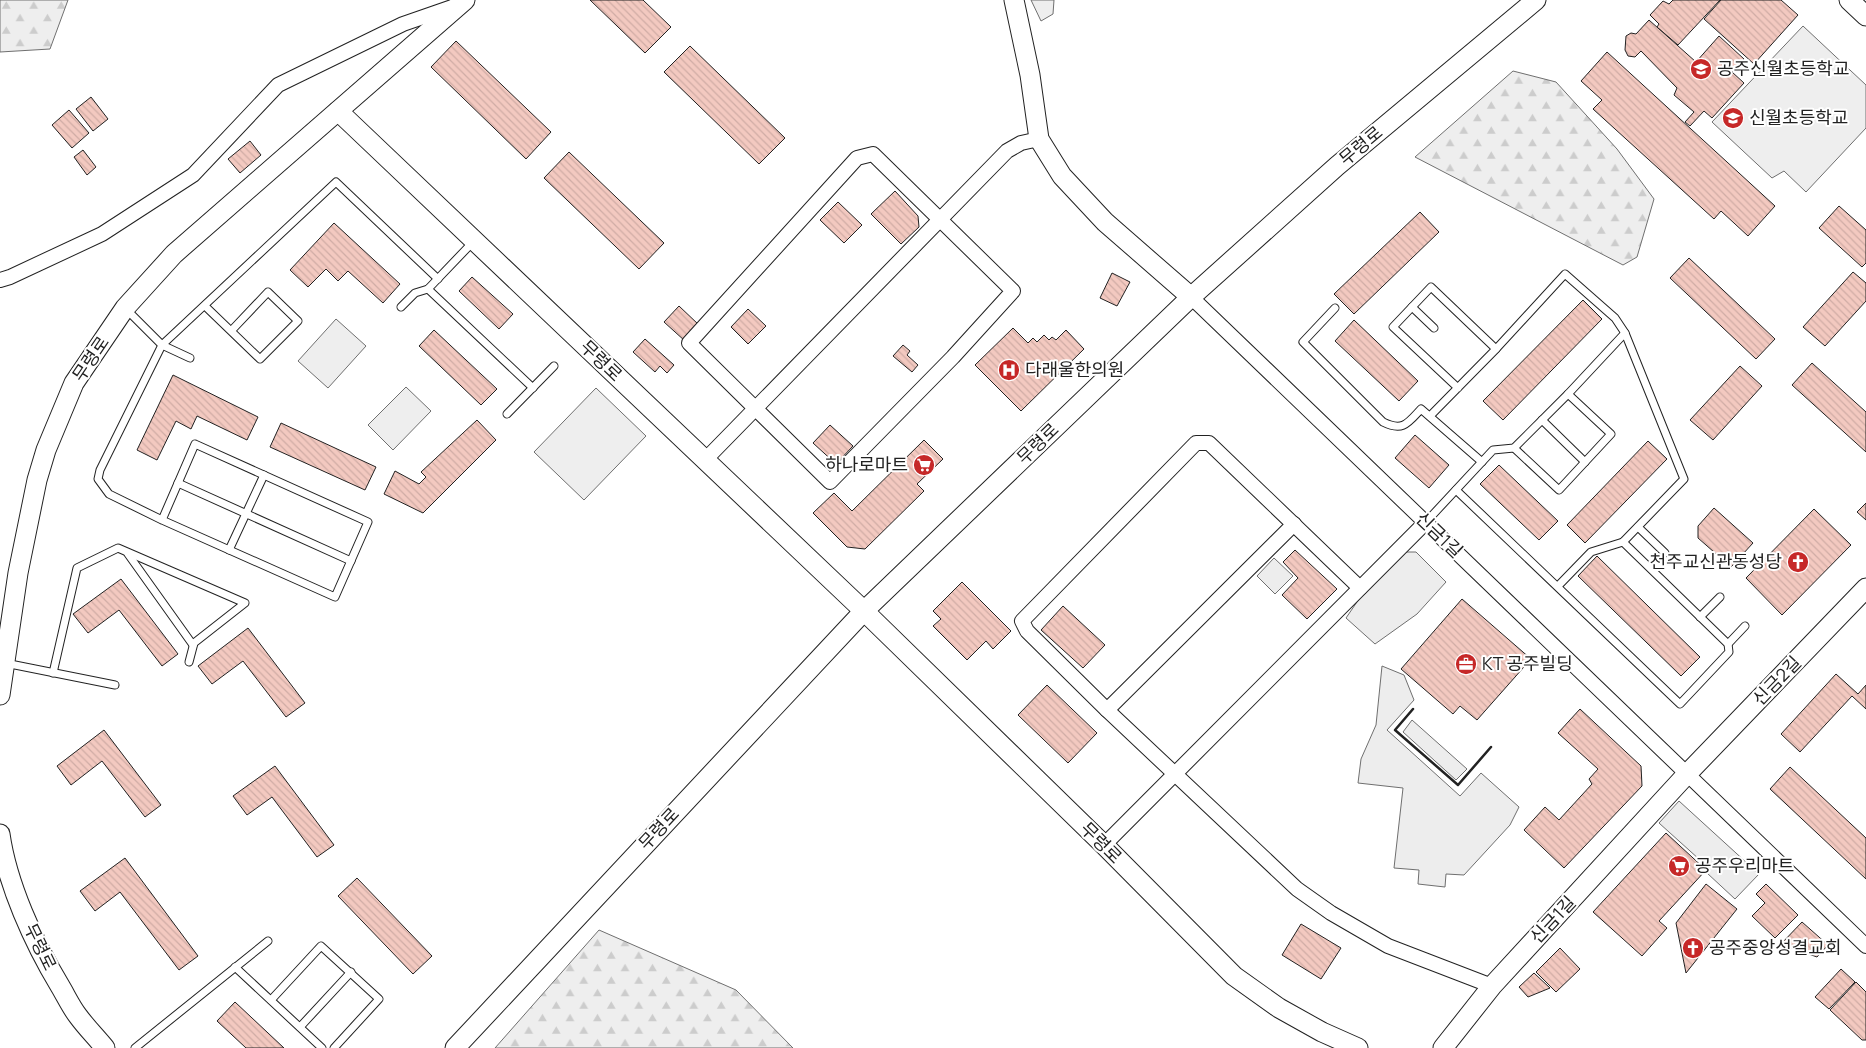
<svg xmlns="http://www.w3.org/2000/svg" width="1866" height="1048" font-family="Manrope,'Noto Sans KR',sans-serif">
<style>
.forest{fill:url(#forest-firs);stroke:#6f6f6f}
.park{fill:#eee;stroke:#6f6f6f}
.parking{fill:#ededed;stroke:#6f6f6f}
.building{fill:url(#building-back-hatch);stroke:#222}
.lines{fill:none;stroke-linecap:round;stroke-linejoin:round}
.lane-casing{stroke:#222;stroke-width:9}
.street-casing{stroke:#222;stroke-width:16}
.secondary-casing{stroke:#222;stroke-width:21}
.lane{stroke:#fff;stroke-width:7}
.street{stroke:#fff;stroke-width:14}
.secondary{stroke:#fff;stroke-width:19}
.wall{stroke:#222;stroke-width:2.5}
.labels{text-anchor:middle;stroke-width:4;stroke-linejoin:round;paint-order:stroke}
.poi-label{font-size:18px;fill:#222;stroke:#fff;text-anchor:start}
.street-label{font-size:18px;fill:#222;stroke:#fff}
</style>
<defs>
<pattern id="forest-firs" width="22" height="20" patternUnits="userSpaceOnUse" patternTransform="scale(1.25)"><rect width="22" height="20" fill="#eee"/><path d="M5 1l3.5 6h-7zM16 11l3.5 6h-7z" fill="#ccc"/></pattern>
<pattern id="building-back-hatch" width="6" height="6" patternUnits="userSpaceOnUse" patternTransform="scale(1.25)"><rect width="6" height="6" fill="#f3c9c0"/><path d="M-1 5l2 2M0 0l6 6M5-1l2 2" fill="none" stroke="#d0aca5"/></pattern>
</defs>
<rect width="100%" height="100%" fill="#fff"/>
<g class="forest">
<polygon points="0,0 68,0 50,49 0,52"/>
<polygon points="1513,71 1556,82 1617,149 1654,199 1637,257 1623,265 1415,157"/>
<polygon points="599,930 736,990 793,1048 495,1048"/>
</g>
<g class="park">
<polygon points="1031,0 1054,0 1053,14 1041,21"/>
<polygon points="1803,26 1866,85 1866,128 1806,192 1784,171 1772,178 1712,122"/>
<polygon points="336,319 366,346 328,388 298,361"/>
<polygon points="406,387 431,411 393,450 368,425"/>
<polygon points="596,388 646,436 584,500 534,452"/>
</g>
<g class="parking">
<polygon points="1403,552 1416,552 1446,582 1417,614 1375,644 1346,618 1370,583"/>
<polygon points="1274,558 1293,576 1275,594 1257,576"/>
<polygon points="1382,666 1404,675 1414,700 1387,730 1460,796 1481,773 1519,807 1510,825 1464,875 1446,874 1445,887 1418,884 1419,870 1394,868 1403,788 1358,783 1361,759 1376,725"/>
<polygon points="1412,720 1467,769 1456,780 1403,732"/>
<polygon points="1679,801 1759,874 1735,899 1707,873 1710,869 1659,823"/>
</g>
<g class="building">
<polygon points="590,0 643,0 671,27 645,53"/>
<polygon points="1673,0 1720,0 1678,45 1657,27 1659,24 1650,15 1663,1 1669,4"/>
<polygon points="1721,0 1781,0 1798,15 1754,64 1704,19"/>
<polygon points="1649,20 1696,62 1719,36 1744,59 1732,72 1744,83 1712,118 1704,111 1690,126 1685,122 1694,112 1674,95 1677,88 1641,51 1635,57 1628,56 1625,50 1626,36 1631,33 1636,34"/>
<polygon points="456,41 551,132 526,159 431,67"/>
<polygon points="690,46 785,138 759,164 664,72"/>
<polygon points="1607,52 1775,206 1748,236 1721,211 1714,219 1593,109 1602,100 1581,81"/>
<polygon points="91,97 108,119 93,131 76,109"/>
<polygon points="69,110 89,133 72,148 52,125"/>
<polygon points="250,141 261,155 240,173 228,159"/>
<polygon points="83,150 96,167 87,175 74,157"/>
<polygon points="569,152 664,243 639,269 544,178"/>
<polygon points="895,191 918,216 919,227 901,244 871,214"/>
<polygon points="838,202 862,225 844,243 820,220"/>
<polygon points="1839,206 1866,230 1866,263 1862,267 1819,228"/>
<polygon points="1420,212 1439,232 1354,314 1334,294"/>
<polygon points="334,223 400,284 383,303 348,271 338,281 326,269 308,287 290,270"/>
<polygon points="1689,258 1775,339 1756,359 1670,278"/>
<polygon points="1853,272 1866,283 1866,301 1825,346 1803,327"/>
<polygon points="1112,273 1130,282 1117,306 1100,298"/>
<polygon points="472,277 513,314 499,329 459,291"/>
<polygon points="1583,300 1602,319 1503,420 1483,401"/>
<polygon points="679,306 699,325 685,341 664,322"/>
<polygon points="748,309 766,326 748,344 731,327"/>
<polygon points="1354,320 1418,381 1399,401 1335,341"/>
<polygon points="1013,328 1028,343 1033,338 1037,342 1044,335 1049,340 1052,337 1056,340 1066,330 1084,349 1021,411 975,365"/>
<polygon points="434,330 497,389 481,405 419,346"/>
<polygon points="645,339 674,365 667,373 660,366 655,372 633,352"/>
<polygon points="903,345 910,351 907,355 918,365 912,372 893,356"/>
<polygon points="1812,363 1866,412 1866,452 1792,385"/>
<polygon points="1740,366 1762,386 1713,440 1690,420"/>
<polygon points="173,375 258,417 247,440 197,416 191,429 176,421 157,460 137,450"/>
<polygon points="477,420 496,440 423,513 384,494 395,471 419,484 426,477 421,472"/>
<polygon points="281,423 376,467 365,490 270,447"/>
<polygon points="830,425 853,446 836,464 813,443"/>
<polygon points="1415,435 1449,465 1429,488 1395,458"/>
<polygon points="924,440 943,459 917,484 924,491 865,549 847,547 813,513 834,493 852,511"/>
<polygon points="1648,441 1667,459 1585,543 1567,525"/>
<polygon points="1499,465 1558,521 1539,540 1480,484"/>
<polygon points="1866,503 1866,520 1857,512"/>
<polygon points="1714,508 1753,543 1731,567 1698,538 1698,526"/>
<polygon points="1814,509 1851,545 1782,615 1746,578"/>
<polygon points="1295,550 1337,589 1307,619 1282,595 1298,578 1283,562"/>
<polygon points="1597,556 1700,657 1681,676 1578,576"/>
<polygon points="121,579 178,654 162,666 119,610 88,633 73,614"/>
<polygon points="962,582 1011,631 993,649 986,641 967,660 933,626 941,619 933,611"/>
<polygon points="1462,599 1531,659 1477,720 1460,706 1453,714 1401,669"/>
<polygon points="1063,606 1105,645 1083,668 1041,630"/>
<polygon points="248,628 305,703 286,717 243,661 212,684 198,666"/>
<polygon points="1836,674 1858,694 1866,685 1866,709 1852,696 1800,752 1781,734"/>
<polygon points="1047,685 1097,733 1068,763 1018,715"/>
<polygon points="1580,709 1641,766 1642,786 1564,868 1524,830 1545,807 1559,820 1592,784 1589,779 1598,769 1558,733"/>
<polygon points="104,730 161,805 145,817 102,761 71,785 57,766"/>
<polygon points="275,766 334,845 317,857 272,797 247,815 233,796"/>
<polygon points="1790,767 1866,838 1866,879 1770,789"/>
<polygon points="1666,833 1706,870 1659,921 1667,928 1642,956 1593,912"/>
<polygon points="125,858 198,956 179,970 120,892 95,911 80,891"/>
<polygon points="357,878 432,956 413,974 338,896"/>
<polygon points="1706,884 1737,909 1686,973 1676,923"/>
<polygon points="1766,884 1798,915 1775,938 1752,916 1765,903 1756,894"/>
<polygon points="1802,922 1828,945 1817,957 1781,944"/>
<polygon points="1301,924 1341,948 1321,979 1282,955"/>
<polygon points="1560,948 1580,969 1556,992 1536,972"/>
<polygon points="1841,969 1855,982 1829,1009 1815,997"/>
<polygon points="1534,973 1550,988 1528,997 1519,987"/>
<polygon points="1856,982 1866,992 1866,1040 1862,1040 1830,1010"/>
<polygon points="235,1002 284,1048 246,1048 217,1021"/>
</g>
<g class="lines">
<g class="lane-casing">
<g id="lane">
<polyline points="428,289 533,388"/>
<polyline points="205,306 260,359 298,321 268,292 231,331"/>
<polyline points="401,307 415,293 428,289 473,242"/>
<polyline points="1412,307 1434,328"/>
<polyline points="125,308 162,345 190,358"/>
<path d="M1335,308L1303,342L1383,422C1403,432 1408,423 1421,409L1482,462"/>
<polyline points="1496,349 1565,274 1615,318 1625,333 1684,479 1623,542 1591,552 1558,586"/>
<polyline points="507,414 554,366"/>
<polyline points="1430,416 1496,349 1431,287 1393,327 1458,388"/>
<polyline points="1542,420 1585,462"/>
<polyline points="1514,448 1559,490 1611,434 1568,394"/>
<polyline points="178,483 351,561"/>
<polyline points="1456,490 1680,704 1729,652 1728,644 1623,542"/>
<polyline points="162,520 195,444 368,522 335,597 162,520 109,494 98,479 100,470 162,345 336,182 438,279"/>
<polyline points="1426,522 1493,450 1514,448 1568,394 1625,333"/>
<polyline points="1638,527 1665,553"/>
<polyline points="229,550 264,475"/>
<polyline points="128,554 193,645"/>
<polyline points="1700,617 1720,597"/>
<polyline points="1728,644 1745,626"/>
<polyline points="5,663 115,685"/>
<polyline points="53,673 77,568 118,548 245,603 194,643 189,662"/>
<polyline points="235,967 322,1048"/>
<polyline points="271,1000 321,946 379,999 334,1048"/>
<polyline points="300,1027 351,972"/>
<polyline points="135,1048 268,941"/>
</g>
</g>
<g class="street-casing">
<g id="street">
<polygon points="873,154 1013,291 953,357 830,482 689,343 857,158"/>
<polyline points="0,280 10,277 102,234 193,175 278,85 403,24 452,7"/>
<polyline points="1191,297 1866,946"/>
<polyline points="705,460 1007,151 1021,143 1039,139"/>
<polyline points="1360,588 1209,443 1196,443 1022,621 1027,631 1107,710 1297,889 1331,913 1388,946 1492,986"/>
<polyline points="1107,710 1294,524"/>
<polyline points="1104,845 1426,522"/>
</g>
</g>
<g class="secondary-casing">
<g id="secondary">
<polyline points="1014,0 1030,75 1039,139 1062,176 1105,222 1191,297"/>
<polyline points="1849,0 1866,16"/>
<polyline points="338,111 864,611 1104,845 1234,976 1279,1008 1322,1032 1358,1048"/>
<polyline points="0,695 18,573 37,480 46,450 74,383 125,308 174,254 465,0"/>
<path d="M0,834C7,884 34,943 60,986C66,996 71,1007 78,1016C86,1027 96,1037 105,1048"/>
<polyline points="455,1048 864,611 1191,297 1337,166 1536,0"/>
<polyline points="1443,1048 1492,986 1687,774 1866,588"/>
</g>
</g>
<use href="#lane" class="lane"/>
<use href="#street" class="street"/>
<use href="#secondary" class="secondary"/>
<polyline class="wall" points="1413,709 1395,730 1458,785 1491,747"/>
</g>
<defs>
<g id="school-disc" transform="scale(1.125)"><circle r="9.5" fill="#c62828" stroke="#fff"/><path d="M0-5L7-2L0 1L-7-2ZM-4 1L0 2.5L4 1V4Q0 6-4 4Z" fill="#fff"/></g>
<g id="hospital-disc" transform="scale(1.125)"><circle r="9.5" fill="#c62828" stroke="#fff"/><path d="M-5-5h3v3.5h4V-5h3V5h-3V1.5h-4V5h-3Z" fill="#fff"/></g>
<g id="supermarket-disc" transform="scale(1.125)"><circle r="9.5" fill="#c62828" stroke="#fff"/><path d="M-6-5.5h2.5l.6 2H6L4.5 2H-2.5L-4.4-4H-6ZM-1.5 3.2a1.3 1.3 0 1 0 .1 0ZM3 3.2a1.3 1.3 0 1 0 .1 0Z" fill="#fff"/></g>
<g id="church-disc" transform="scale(1.125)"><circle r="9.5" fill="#c62828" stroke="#fff"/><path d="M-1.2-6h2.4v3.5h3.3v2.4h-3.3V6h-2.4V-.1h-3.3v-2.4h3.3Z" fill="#fff"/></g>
<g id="office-disc" transform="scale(1.125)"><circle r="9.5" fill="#c62828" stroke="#fff"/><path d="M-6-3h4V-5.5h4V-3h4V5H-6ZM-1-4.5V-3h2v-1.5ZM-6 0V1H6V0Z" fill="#fff"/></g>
</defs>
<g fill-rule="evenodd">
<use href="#school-disc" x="1701" y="69"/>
<use href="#school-disc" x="1733" y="118"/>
<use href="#hospital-disc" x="1009" y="370"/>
<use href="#supermarket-disc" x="924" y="465"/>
<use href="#church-disc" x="1798" y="562"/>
<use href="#office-disc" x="1466" y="664"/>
<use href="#supermarket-disc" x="1679" y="866"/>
<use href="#church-disc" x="1693" y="948"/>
</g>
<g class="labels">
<g class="poi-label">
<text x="1717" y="75">공주신월초등학교</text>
<text x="1749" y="124">신월초등학교</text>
<text x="1025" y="376">다래울한의원</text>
<text x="908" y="471" text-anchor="end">하나로마트</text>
<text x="1782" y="568" text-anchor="end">천주교신관동성당</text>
<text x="1482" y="670">KT 공주빌딩</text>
<text x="1695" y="872">공주우리마트</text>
<text x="1709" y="954">공주중앙성결교회</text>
</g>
<g class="street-label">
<text transform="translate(1361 146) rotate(-40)" y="6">무령로</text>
<text transform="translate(91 359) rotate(-56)" y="6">무령로</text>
<text transform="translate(601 361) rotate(44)" y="6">무령로</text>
<text transform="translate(1038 444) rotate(-44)" y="6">무령로</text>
<text transform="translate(1439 535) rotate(44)" y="6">신금1길</text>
<text transform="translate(1777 681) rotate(-46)" y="6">신금2길</text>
<text transform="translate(659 829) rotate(-47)" y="6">무령로</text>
<text transform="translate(1101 843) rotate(45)" y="6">무령로</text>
<text transform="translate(1553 920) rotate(-47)" y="6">신금1길</text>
<text transform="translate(40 947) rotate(64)" y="6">무령로</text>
</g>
</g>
</svg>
